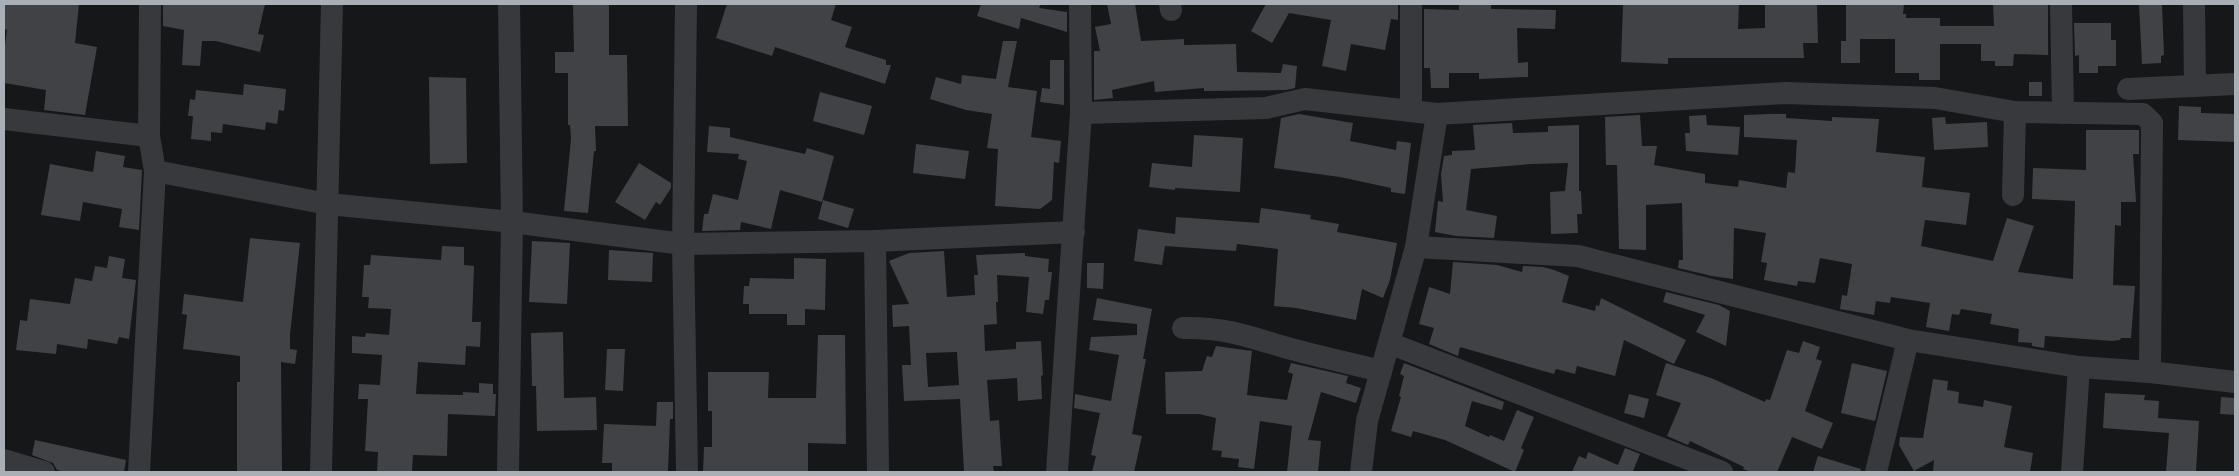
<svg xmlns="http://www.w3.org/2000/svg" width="2239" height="476" font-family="Montserrat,sans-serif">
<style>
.building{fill:#414245;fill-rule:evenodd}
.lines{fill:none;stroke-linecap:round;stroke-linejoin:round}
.minor{stroke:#38393d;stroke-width:22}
</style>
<rect width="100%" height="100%" fill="#161718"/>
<g class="building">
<polygon points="4,4 79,4 75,43 97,47 85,115 44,110 46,90 4,83 4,53 7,30 4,29"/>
<polygon points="163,4 265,4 258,34 264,35 260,52 216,41 202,41 200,66 182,65 184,30 163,26"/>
<polygon points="573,4 609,4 609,55 627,55 628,126 595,126 596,151 594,151 588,213 564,211 571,139 570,125 568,125 568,73 555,73 555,52 574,52"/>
<polygon points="727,4 836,4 831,20 852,27 845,47 886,60 886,65 891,65 885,84 775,47 772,56 716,38"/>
<polygon points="981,4 1041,4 1039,8 1067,12 1067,32 1021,18 1019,29 977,16"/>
<polygon points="1107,4 1135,4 1141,41 1184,39 1184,45 1236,44 1237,72 1281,73 1283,64 1297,66 1295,88 1286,90 1204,91 1204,88 1155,92 1154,81 1112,90 1113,98 1094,100 1094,51 1100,51 1095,27 1111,24"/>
<polygon points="1266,4 1398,4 1398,20 1391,19 1385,50 1351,44 1346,71 1322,66 1331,20 1289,13 1272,43 1251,31"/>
<polygon points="1459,4 1491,4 1491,9 1556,10 1555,29 1517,28 1518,63 1528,62 1528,77 1479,79 1479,73 1449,73 1449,88 1431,88 1430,68 1424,68 1424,9 1459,10"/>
<polygon points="1623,4 1739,4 1738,29 1765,28 1765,4 1817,4 1818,43 1803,43 1804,58 1668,58 1668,64 1621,62"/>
<polygon points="1846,4 1904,4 1903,14 1906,14 1906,18 1940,18 1940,26 1994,26 1993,4 2048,4 2048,55 2014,54 2013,66 1995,66 1995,61 1981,61 1981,44 1940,44 1940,80 1919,80 1919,73 1895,73 1895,39 1860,39 1860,63 1841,63 1841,41 1846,41"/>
<polygon points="2139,4 2162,4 2164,55 2161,56 2161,63 2142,64"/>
<polygon points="2074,23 2111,23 2111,40 2116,40 2116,66 2098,66 2098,73 2079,73 2079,55 2075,56"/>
<polygon points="1003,41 1017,41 1008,87 1037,91 1031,137 1061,141 1059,163 1054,162 1052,200 1040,209 995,206 998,149 987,148 992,114 966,110 930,99 936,77 961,84 962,75 996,79"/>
<polygon points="1050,60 1064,60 1064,105 1040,102 1042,88 1050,89"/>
<polygon points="429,77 466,78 467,163 430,164"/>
<rect x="2029" y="82" width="13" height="14"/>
<polygon points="244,84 286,89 284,111 279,110 277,124 266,122 265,130 223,124 222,133 211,132 211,141 191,139 193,116 188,116 190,99 195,100 196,90 243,95"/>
<polygon points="820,92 872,106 864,135 813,121"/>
<polygon points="2179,106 2201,107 2201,113 2235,114 2235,142 2178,140"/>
<polygon points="1299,114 1353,123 1350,141 1396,150 1397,141 1411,143 1405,194 1391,192 1391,188 1340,177 1274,168 1281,118"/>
<polygon points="1770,114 1786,114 1786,118 1832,121 1832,117 1879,119 1876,152 1925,157 1922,187 1970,193 1966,225 1925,220 1921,246 1993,261 2007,218 2034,226 2018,272 2073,279 2075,201 2032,199 2033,168 2086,170 2086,130 2139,130 2139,154 2133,154 2136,202 2121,202 2121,226 2115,225 2113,285 2135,286 2131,338 2121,338 2120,340 2112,341 2045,336 2044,348 2032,346 2032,343 2018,342 2019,329 1990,324 1992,314 1961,309 1959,315 1952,314 1949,331 1926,327 1930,303 1891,297 1890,303 1876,301 1874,315 1840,309 1842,295 1847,296 1852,264 1820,258 1815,283 1798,281 1797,286 1764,280 1767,263 1761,262 1766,233 1734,228 1733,279 1712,276 1678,268 1679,260 1683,260 1682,203 1646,205 1646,250 1619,249 1617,165 1606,165 1605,117 1640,115 1642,146 1657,146 1654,165 1705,174 1705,183 1738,187 1739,180 1786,188 1788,172 1795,173 1797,140 1744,137 1744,115"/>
<polygon points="1706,115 1707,125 1740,127 1738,155 1686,151 1685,133 1690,133 1689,116"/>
<polygon points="1945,117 1946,124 1987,122 1988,147 1934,150 1932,118"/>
<polygon points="1512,123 1513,133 1548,132 1548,126 1579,125 1579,191 1581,191 1582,214 1577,214 1578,233 1551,234 1550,192 1565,191 1568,163 1531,164 1471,169 1466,210 1497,216 1494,238 1456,236 1435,232 1438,201 1443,202 1441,174 1444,156 1452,155 1452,151 1475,150 1473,125"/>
<polygon points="709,126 730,128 730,137 805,154 807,148 834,156 822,202 780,190 771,229 741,222 740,230 702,231 704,214 708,214 713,194 738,200 747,161 738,159 739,154 707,152"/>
<polygon points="1194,135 1243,138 1240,192 1175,188 1175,190 1149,187 1152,163 1192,167"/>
<polygon points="916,144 969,151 965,179 913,173"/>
<polygon points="96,151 125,156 123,167 142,170 139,230 119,227 122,209 83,202 80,221 41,215 50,164 93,172"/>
<polygon points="639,163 671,183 671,188 660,205 656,202 645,220 615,202"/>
<polygon points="823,200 854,209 848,228 818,219"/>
<polygon points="1261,208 1311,215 1310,219 1339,224 1337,232 1397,243 1390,280 1383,298 1362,289 1356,320 1296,308 1274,306 1278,249 1237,244 1236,251 1165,246 1162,265 1134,261 1138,229 1175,234 1176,217 1259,223"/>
<polygon points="250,238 300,243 290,335 290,349 297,350 295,364 281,362 282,472 237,472 237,382 240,382 240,356 183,349 187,315 182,314 184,294 243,302"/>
<polygon points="532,241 570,243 567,304 529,302"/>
<polygon points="442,246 464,247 464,265 474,266 472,322 481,322 480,347 466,346 465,365 418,362 416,394 463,395 463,392 479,393 479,383 493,384 493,394 496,394 495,416 448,414 447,456 413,455 412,472 377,472 378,452 365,451 368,399 358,399 359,384 380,385 382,355 352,353 352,336 365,337 366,333 389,335 391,309 368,308 369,297 362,297 364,265 370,265 371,255 441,260"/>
<polygon points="609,250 653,253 652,282 608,280"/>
<path d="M944,251L947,297L975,295L974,275H978L976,255L1025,253V256L1049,259L1048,272H1052L1049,300H1045L1043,314L1026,312L1029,277L997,275L998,302H996L997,324L984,325L985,351L1016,349V342L1041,341L1043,375L1041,376L1042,399L1018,401L1017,378L987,380L990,421L999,420L1002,466H993L994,472H964L960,399L904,401L902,365H911L909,326L893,327L892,305L909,304L889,261L909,253ZM957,352L959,385L928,387L926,353Z"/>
<polygon points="109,256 125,259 122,278 136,280 129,339 119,337 117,344 88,339 87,349 57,344 56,354 16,350 20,320 27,321 30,299 70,304 75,278 92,281 95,266 107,268"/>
<polygon points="794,258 826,259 825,310 805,309 805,325 787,325 787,314 749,314 749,304 743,304 744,286 749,286 750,278 794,279"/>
<polygon points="1453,262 1497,265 1522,272 1523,266 1543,267 1554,270 1569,276 1562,302 1595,311 1596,305 1599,306 1601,298 1686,340 1674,364 1624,340 1615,376 1577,366 1575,374 1556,369 1554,374 1460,347 1458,356 1429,344 1434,328 1419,324 1429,287 1450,294"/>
<polygon points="1087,263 1104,263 1103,289 1087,288"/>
<polygon points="1666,292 1719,305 1730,311 1726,346 1696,332 1705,315 1663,302"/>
<polygon points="1097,298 1152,309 1143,359 1146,359 1132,434 1142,436 1134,472 1092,472 1096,456 1091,455 1100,413 1074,408 1075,394 1111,401 1119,355 1089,350 1091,337 1137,335 1137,324 1093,320"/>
<polygon points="563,332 564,398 596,397 597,430 537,431 536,386 532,386 531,333"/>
<polygon points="818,335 845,335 846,444 808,443 808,471 703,472 704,447 712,447 712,411 708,411 708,372 769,372 768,398 816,398"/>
<polygon points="1803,341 1820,347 1816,359 1822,361 1805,411 1833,423 1822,449 1792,437 1777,472 1751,472 1743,469 1744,467 1690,441 1688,445 1667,436 1681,403 1656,395 1666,363 1711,378 1765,402 1766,399 1770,400 1787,350 1799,353"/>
<polygon points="1216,346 1252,351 1247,395 1287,400 1293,374 1288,372 1291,363 1348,376 1346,383 1361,388 1356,403 1321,392 1308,440 1321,441 1318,472 1287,472 1292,426 1260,421 1254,469 1238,467 1239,459 1221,457 1222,451 1212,450 1216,418 1199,414 1166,414 1165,372 1202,371 1207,356 1212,357"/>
<polygon points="607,349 625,349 623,391 605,390"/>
<polygon points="1404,363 1504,402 1502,410 1472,401 1465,426 1489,437 1490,435 1504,441 1517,410 1534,417 1521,448 1524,450 1515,472 1445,440 1413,431 1411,437 1391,431 1401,397 1399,396 1404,376 1400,374"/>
<polygon points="1852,363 1887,371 1875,421 1841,413"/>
<polygon points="1933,379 1948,381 1947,390 1959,392 1958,403 1983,407 1984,400 2012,406 2004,447 2033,453 2030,472 1933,472 1934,460 1914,471 1899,445 1900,437 1923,438"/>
<polygon points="2105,393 2145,395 2144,400 2159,401 2158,418 2199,421 2196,472 2166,472 2169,433 2103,428"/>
<polygon points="1629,394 1649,399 1644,418 1624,413"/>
<polygon points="2221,397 2235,398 2235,415 2220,414"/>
<polygon points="657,402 673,402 673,419 670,419 668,472 612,471 612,463 602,463 604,424 656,426"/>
<polygon points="35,440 126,460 124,472 65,472 57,470 53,463 32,455"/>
<polygon points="1625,448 1640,454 1633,471 1635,472 1572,472 1579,456 1586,459 1588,452 1618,465"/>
<polygon points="1818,456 1861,469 1860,472 1813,472"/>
</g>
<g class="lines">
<g class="minor">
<polyline points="686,4 683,244 687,472"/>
<polyline points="1170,4 1171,10"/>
<polyline points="2061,4 2063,113"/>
<polyline points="2194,4 2195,86"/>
<polyline points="2128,89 2235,84"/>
<polyline points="1411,110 1411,4"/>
<polyline points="1081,113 1266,108 1305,99 1437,114 1785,93 1935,98 2015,112 2143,114 2152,123 2150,372"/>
<polyline points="4,119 149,136"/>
<polyline points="155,171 328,204 512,222 683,244 875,241 1074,232"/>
<polyline points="2013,195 2015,112"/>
<polyline points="875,241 878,472"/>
<polyline points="1416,247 1578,256 1908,340 2079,367 2150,372 2235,382"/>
<path d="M1183,328C1223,327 1247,336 1284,347C1316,356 1349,363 1381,371"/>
<polyline points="1389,343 1722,472"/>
<polyline points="4,460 44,472"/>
<polyline points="139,472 155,171 149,136 150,4"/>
<polyline points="321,472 332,4"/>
<polyline points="508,472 512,222 509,4"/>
<polyline points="1057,472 1081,113 1080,4"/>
<polyline points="1361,472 1367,421 1416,247 1437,114"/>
<polyline points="1876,472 1908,340"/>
<polyline points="2072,472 2079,367"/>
</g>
</g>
<rect width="2239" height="476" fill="none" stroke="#a9afb7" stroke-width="10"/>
</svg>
